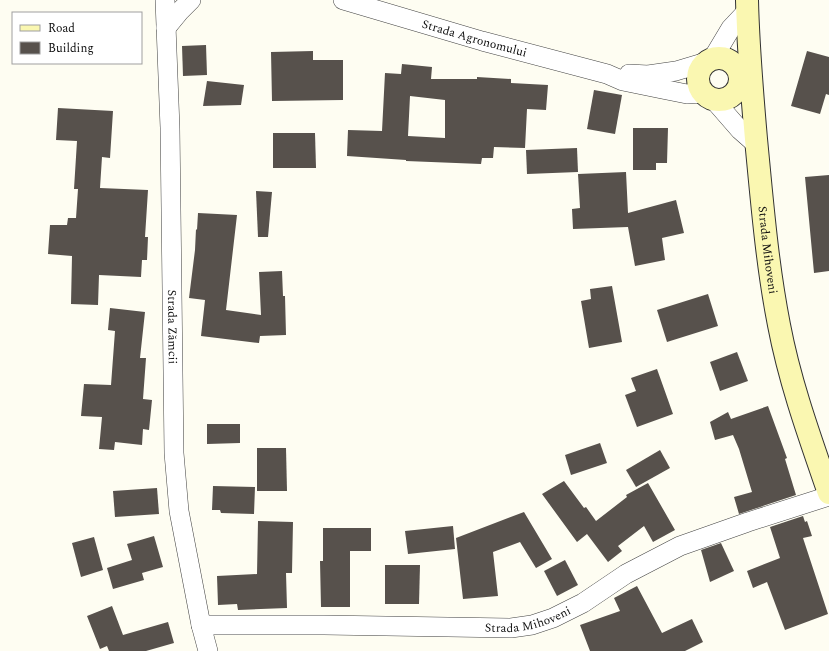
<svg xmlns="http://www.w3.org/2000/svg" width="829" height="651" font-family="Spectral,serif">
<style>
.building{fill:#57514c;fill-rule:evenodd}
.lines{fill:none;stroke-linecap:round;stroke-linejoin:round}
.street-casing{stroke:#424242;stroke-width:20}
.secondary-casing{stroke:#313131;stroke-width:24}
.street{stroke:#fff;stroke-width:19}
.secondary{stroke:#faf7b1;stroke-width:22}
.labels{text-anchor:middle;stroke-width:4;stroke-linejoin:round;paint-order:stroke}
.street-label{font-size:12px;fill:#0f0f0f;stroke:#fff}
</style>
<rect width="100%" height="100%" fill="#fefdf2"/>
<g class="building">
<polygon points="206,45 207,75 183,76 182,46"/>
<polygon points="313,51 313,60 343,60 343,100 272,101 271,52"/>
<polygon points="807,51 829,57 829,95 826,94 820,114 791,106"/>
<path d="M402,64L432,67L431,79H477V77L511,79V83L548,85L546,110L527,109L525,148L494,147L493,158H482L481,164L406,161V160L347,156L348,130L382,131L385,73L401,74ZM410,96L445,100V138L408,136Z"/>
<polygon points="207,81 244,85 241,105 203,106"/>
<polygon points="594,90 622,95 615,134 587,129"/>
<polygon points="58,108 113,111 110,158 102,157 100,188 148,190 145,237 148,237 147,260 142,260 141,277 99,275 98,305 71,304 72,256 48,254 50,225 67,225 68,218 76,218 78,189 74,189 77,141 56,140"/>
<polygon points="633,128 668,128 667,163 656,163 656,170 633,170"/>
<polygon points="273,133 315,133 316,168 273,168"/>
<polygon points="577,148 578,172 527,174 526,150"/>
<polygon points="626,172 628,213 676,200 684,233 662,238 665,260 635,266 628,227 573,229 572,209 580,208 578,174"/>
<polygon points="829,175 829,271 814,273 805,177"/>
<polygon points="256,191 272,192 268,237 258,237"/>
<polygon points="198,213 237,215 226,310 261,315 259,272 282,271 283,296 285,296 286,335 260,336 259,343 201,336 205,300 189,298 195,250 196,229 197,230"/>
<polygon points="612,286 622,342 589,348 581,301 591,299 590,289"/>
<polygon points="708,294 718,326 667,342 657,310"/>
<polygon points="110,308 145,312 140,358 146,358 143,399 152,400 149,430 143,429 142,445 115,442 114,450 99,449 102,417 81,416 84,384 111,385 115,331 108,330"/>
<polygon points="737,352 748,381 720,391 710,362"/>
<polygon points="657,369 673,414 637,427 625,395 636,391 631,378"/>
<polygon points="768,406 787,458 785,459 796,495 739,514 734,497 752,492 739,449 733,435 715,440 710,422 728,412 731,419"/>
<polygon points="207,424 240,424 240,443 207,444"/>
<polygon points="600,443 607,463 571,475 565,455"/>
<polygon points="257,448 286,448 287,491 257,491"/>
<polygon points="660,450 670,468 636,487 626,470"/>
<polygon points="564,481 584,508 586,507 596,521 627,497 626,495 648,483 675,530 653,542 644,526 618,546 622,551 608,562 587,534 577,542 542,494"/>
<polygon points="213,486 255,487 254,514 221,513 220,510 212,510"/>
<polygon points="157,488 159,514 115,517 113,491"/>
<polygon points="524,512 552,559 536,568 520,542 493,552 498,596 463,599 456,538"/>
<polygon points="803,516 805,522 807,521 812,536 803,538 828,614 785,630 767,582 753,588 747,571 780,558 770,527"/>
<polygon points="258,521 293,522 292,573 286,573 287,608 238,610 237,604 218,605 217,576 257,574"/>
<polygon points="453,526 455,549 408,554 405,531"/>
<polygon points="323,528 371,528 371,551 350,551 350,607 321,607 320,561 323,561"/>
<polygon points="154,536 163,567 142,573 144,580 113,589 107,568 132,560 127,544"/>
<polygon points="94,537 103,570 81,577 72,543"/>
<polygon points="721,543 734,571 710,582 701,550"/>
<polygon points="565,560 578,585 557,596 544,571"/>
<polygon points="385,565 420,565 419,604 385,604"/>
<polygon points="637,586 662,633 692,619 703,642 685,651 590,651 580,625 620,611 614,598"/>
<polygon points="112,606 123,635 168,622 174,643 146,651 109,651 107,646 100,649 87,616"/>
</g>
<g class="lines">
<g class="street-casing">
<g id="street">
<path id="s1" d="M165,0L170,128L174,453L179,511L201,625L208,651"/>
<path id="s2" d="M343,0L482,41L607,74L623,81L662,89L687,94L704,93"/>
<polyline points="166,28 180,11 191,0"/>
<polyline points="713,58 731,28 747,11"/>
<polyline points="629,74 648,75 676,71 706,62"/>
<polyline points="713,99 740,130 757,145"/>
<path id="s3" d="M201,625H324L511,628L532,625L553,618L583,603L626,574L680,546L748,522L829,496"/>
</g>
</g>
<g class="secondary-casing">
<g id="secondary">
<path id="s4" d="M747,0C748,46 752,93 756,139C762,201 767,264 779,325C790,383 810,438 829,493"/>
<circle cx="719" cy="79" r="21"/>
</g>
</g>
<use href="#street" class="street"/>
<use href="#secondary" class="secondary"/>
</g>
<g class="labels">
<g class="street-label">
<text dy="4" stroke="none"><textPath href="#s2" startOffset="137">Strada Agronomului</textPath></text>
<text dy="4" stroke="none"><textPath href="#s4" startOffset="251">Strada Mihoveni</textPath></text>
<text dy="4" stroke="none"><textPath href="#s1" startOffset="327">Strada Zămcii</textPath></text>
<text dy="4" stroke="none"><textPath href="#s3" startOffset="328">Strada Mihoveni</textPath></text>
</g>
</g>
<rect x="12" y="12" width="130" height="52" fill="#ffffff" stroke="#9f9f9f"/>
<rect x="20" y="25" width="20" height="6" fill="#faf7b1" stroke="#9f9f9f"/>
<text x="48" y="32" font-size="12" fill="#0f0f0f">Road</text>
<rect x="20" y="42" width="20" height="12" fill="#57514c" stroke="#9f9f9f"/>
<text x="48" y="52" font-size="12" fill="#0f0f0f">Building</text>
</svg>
